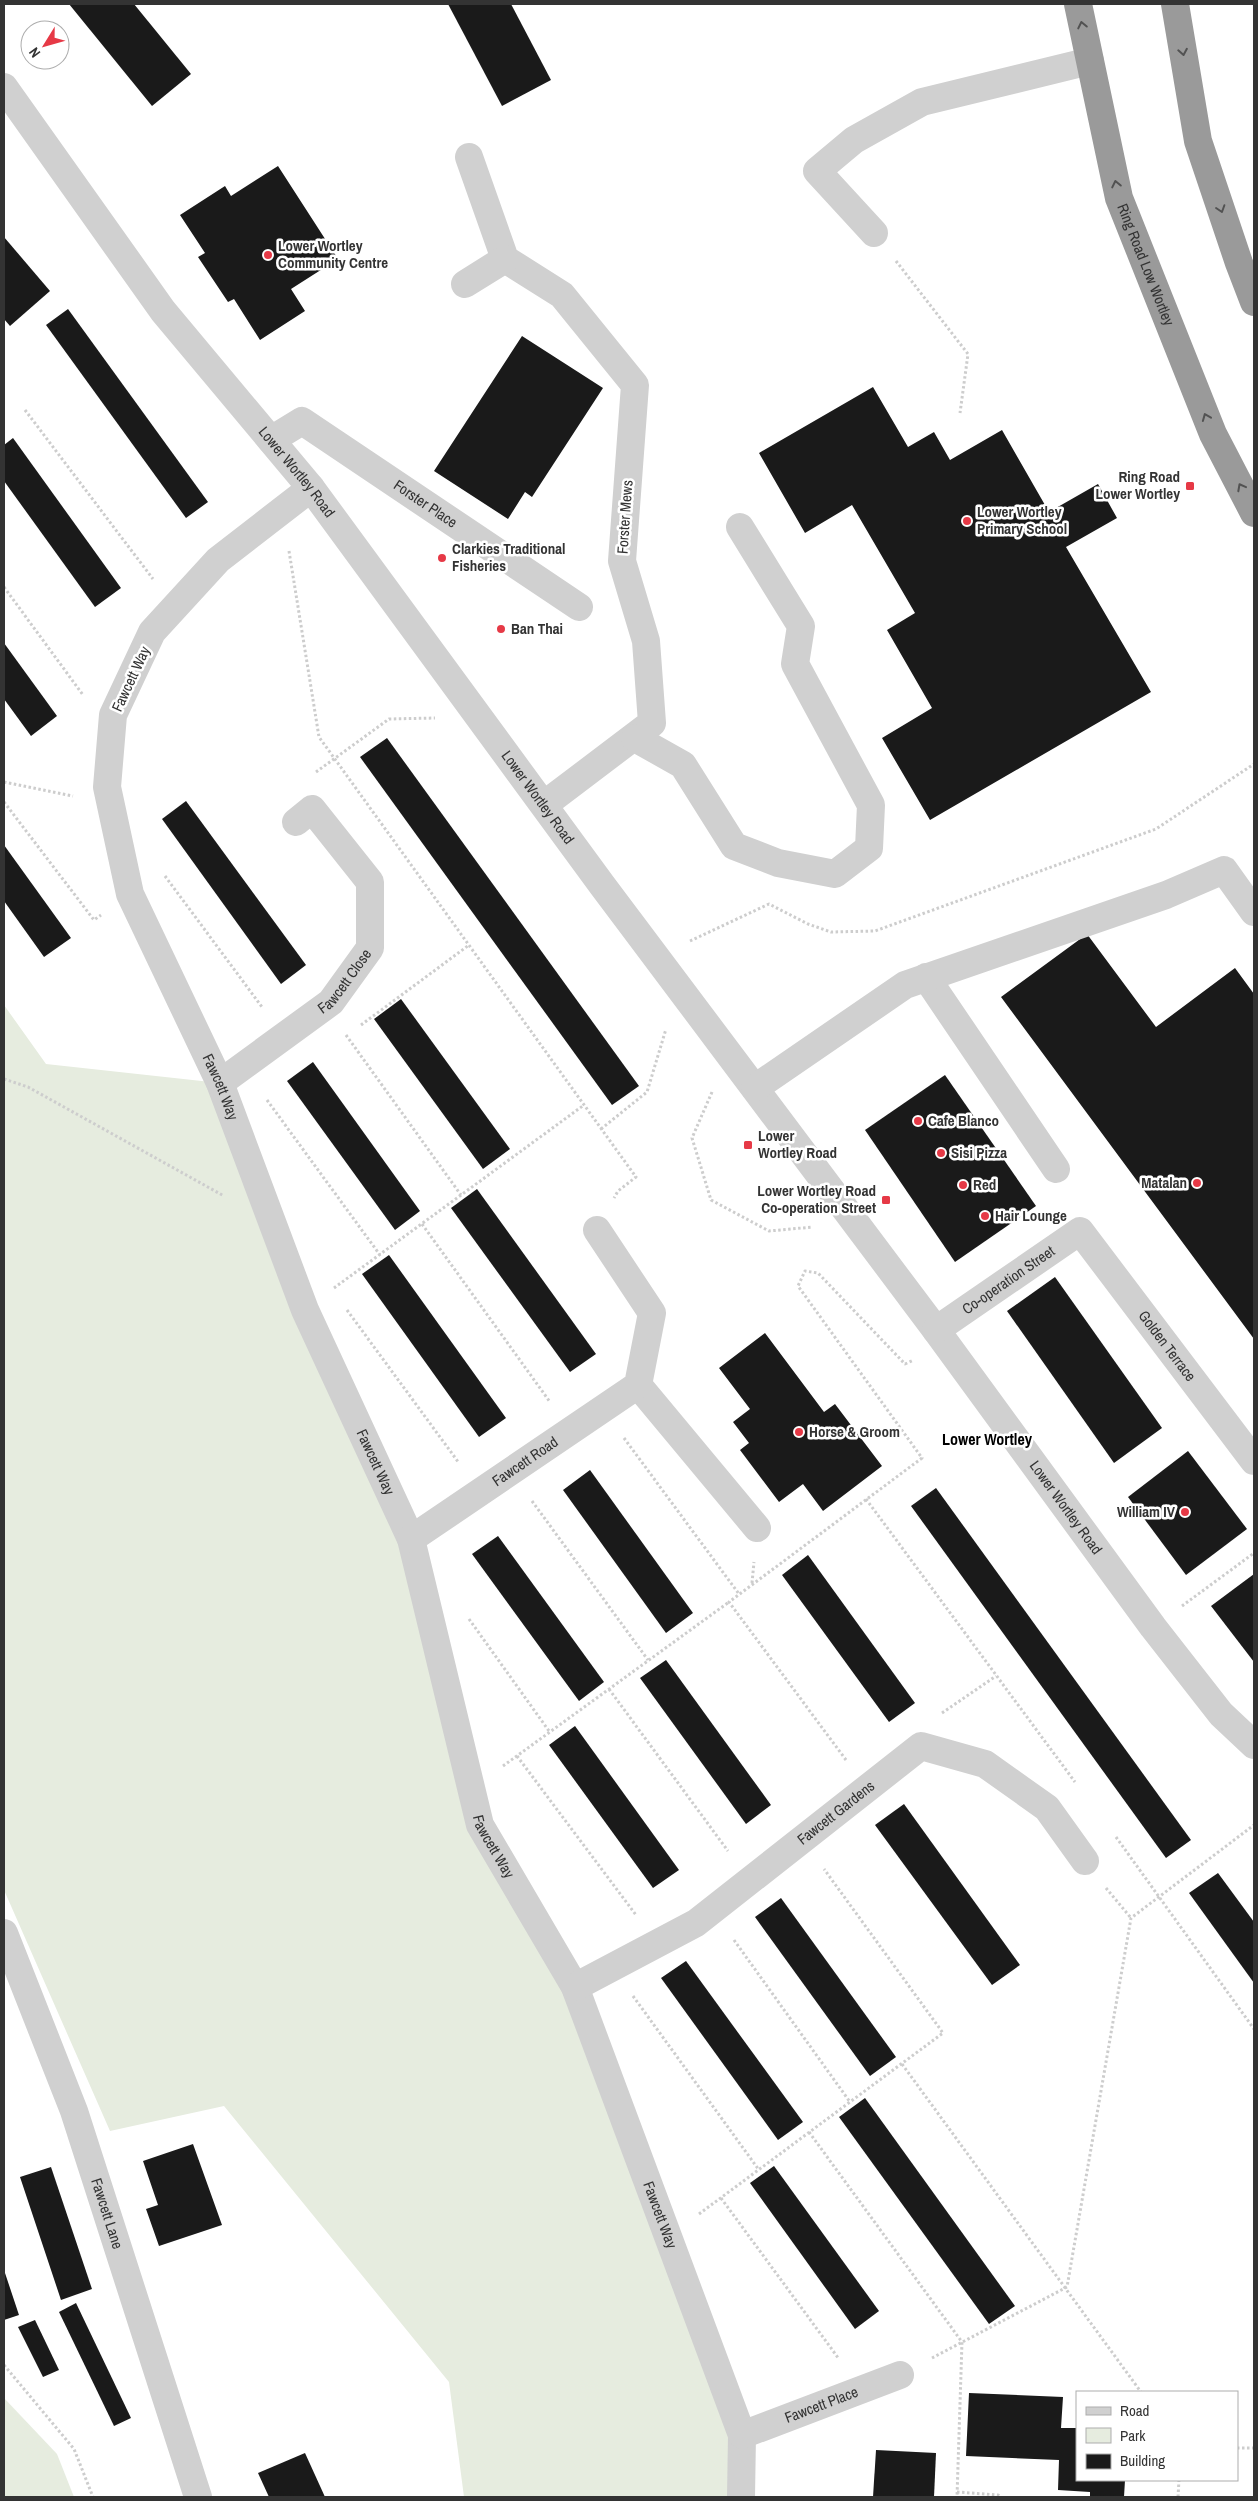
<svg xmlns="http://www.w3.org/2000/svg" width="1258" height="2501" font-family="'Archivo Narrow',sans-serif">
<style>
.green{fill:#e6ecdf}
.building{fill:#1a1a1a}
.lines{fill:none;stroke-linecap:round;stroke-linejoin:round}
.path{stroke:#cdcdcd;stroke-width:3;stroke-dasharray:2.5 2.5;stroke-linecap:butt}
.minor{stroke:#d0d0d0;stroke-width:28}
.highway{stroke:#9a9a9a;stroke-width:28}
.oneway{stroke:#525252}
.poi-dot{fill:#e63946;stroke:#fff;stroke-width:2}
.labels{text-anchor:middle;stroke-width:5;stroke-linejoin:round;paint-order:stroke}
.poi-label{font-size:15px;font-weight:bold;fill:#333;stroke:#fff;text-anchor:start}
.street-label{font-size:15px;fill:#333;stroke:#fff}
.neighbourhood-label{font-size:16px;font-weight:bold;fill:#000;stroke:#fff}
</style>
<rect width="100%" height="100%" fill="#fff"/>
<g class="green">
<polygon points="4,1005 46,1064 220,1083 411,1539 472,1788 575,1987 742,2435 741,2497 464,2497 449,2382 224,2106 110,2131 4,1890"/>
<polygon points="4,2398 57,2454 74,2497 4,2497"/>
</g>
<g class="building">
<polygon points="69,4 134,4 191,74 152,106"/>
<polygon points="448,4 511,4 551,80 502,106"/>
<polygon points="278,166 338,259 291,289 305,311 260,340 234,299 228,302 198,257 205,253 180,215 225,186 231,196"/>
<polygon points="4,237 50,291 10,326 4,319"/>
<polygon points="68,309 208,502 186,518 46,325"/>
<polygon points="522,336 603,388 532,497 525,492 508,519 434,471"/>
<polygon points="873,387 908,447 934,432 950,460 1002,430 1049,512 1098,484 1117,518 1066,547 1151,692 930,820 882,738 932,708 887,630 915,613 852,505 805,533 759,453"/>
<polygon points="13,438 121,588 95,607 4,481 4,445"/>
<polygon points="4,643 57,716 31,736 4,699"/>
<polygon points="387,738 639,1086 612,1105 360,757"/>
<polygon points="186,801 306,965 281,984 162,819"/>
<polygon points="4,845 71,938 44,957 4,901"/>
<polygon points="1087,934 1156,1027 1235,968 1254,994 1254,1339 1001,997"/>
<polygon points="401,999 510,1149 483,1169 374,1019"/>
<polygon points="313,1062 420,1211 395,1230 287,1081"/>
<polygon points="945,1075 1036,1206 955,1262 865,1130"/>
<polygon points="477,1189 596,1354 570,1372 451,1208"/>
<polygon points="389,1255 506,1418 479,1437 362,1274"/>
<polygon points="1055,1277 1162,1428 1114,1463 1007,1311"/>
<polygon points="765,1333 824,1412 835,1404 882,1466 823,1511 803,1484 779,1502 740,1450 749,1443 733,1422 750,1409 719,1368"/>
<polygon points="1188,1451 1247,1529 1186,1575 1128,1497"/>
<polygon points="590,1470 693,1613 666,1633 563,1490"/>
<polygon points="936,1488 1191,1840 1166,1858 911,1506"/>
<polygon points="498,1536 604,1682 579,1701 472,1554"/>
<polygon points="808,1555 915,1703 889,1722 782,1575"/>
<polygon points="1254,1574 1254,1662 1211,1606"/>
<polygon points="666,1660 771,1805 746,1824 640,1678"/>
<polygon points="575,1726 679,1870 653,1888 549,1745"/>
<polygon points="904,1804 1020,1965 992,1985 875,1825"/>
<polygon points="1218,1873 1254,1922 1254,1983 1189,1893"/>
<polygon points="781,1898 896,2057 870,2076 755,1917"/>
<polygon points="686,1961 803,2122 778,2140 661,1978"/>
<polygon points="865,2098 1015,2306 989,2324 839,2117"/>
<polygon points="193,2144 222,2225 159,2246 146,2209 158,2205 143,2161"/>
<polygon points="774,2166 879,2311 855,2329 750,2183"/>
<polygon points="51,2167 92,2289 61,2300 20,2177"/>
<polygon points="4,2270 19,2315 4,2320"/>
<polygon points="76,2303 131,2418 114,2426 59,2312"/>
<polygon points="35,2320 59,2370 43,2377 18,2327"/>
<polygon points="969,2393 1063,2397 1061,2428 1077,2428 1077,2480 1125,2480 1124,2497 1090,2497 1090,2492 1058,2490 1059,2460 966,2456"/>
<polygon points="876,2450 936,2453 934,2497 873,2497"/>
<polygon points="305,2453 325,2497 269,2497 258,2473"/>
</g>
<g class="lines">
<g class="path">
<polyline points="896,261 968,354 960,413"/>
<polyline points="25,410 153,579"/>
<polyline points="289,551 319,737 636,1177 618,1191 614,1198"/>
<polyline points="4,587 83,695"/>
<polyline points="316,772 389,719 435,718"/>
<polyline points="4,782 73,796"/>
<polyline points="4,802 94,920 101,915"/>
<polyline points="165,876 262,1007"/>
<polyline points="690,941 769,904 808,924 831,932 875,931 1156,829 1254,764"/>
<polyline points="361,1025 469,945"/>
<polyline points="346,1035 461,1195"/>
<polyline points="4,1079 28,1087 224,1196"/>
<polyline points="712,1092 692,1138 711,1200 769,1231 813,1227"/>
<polyline points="267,1100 380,1255"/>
<polyline points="601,1129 647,1092 666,1029"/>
<polyline points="422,1224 550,1402"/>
<polyline points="334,1288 584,1105"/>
<polyline points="347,1310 459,1463"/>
<polyline points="624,1438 739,1594"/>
<polyline points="866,1499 1075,1782"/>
<polyline points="532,1501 648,1660"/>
<polyline points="752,1583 754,1562"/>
<polyline points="1182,1606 1254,1553"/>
<polyline points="469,1619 549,1731"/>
<polyline points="609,1689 728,1851"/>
<polyline points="942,1713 996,1676"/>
<polyline points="517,1756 636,1915"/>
<polyline points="846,1760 729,1602 922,1458 798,1286 805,1271 818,1273 905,1364 914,1360"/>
<polyline points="503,1766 729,1602"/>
<polyline points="1116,1837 1254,2029"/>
<polyline points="1106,1888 1131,1918"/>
<polyline points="734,1940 850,2102"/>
<polyline points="633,1996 759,2170"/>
<polyline points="902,2064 1141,2392"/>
<polyline points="809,2132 962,2342 957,2497"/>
<polyline points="721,2198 839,2359"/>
<polyline points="699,2214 943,2033 824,1869"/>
<polyline points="932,2358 1067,2287 1131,1918 1254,1825"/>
<polyline points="4,2365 74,2449 93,2497"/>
<polyline points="1237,2448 1254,2448"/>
<polyline points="957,2492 998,2495 1001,2497"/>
<polyline points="1178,2497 1179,2480"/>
</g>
<g class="minor">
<path id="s1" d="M4,87L163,311L311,488L602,885L936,1330L1153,1627L1221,1714L1254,1745"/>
<polyline points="469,157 505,259 562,295 635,385 622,561 646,641 652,723 545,804"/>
<polyline points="874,233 817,171 854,140 922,102 1090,61"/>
<polyline points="465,284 505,259"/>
<path id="s2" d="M271,440L302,421L579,607"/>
<path id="s3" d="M311,488L218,560L152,632L113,715L107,787L130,894L220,1083L305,1310L411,1539L480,1825L575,1987L742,2435L741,2497"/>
<polyline points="635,738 683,765 734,846 778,863 835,874 869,848 871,805 795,664 801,626 740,527"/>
<polyline points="926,977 1056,1169"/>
<path id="s4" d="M220,1083L331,1002L370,948V882L312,809L296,822"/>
<polyline points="755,1088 905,985 1166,895 1224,870 1254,912"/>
<path id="s5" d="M936,1330L1080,1231L1254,1461"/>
<polyline points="638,1385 757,1528"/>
<path id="s6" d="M411,1539L638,1385L652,1313L597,1230"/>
<path id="s7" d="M4,1933L74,2111L198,2497"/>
<path id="s8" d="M575,1987L696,1923L921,1746L985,1764L1047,1808L1085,1861"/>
<path id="s9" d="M742,2435L900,2375"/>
</g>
<g class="highway">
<path id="s10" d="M1078,4L1119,198L1213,434L1254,513"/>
<polyline points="1175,4 1198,141 1239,263 1254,302"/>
</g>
</g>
<defs><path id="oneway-chevron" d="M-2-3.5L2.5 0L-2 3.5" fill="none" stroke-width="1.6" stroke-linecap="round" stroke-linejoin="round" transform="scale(1.25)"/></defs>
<g class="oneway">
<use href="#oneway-chevron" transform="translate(1082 25) rotate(-102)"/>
<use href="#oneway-chevron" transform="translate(1183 52) rotate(80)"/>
<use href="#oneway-chevron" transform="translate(1116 184) rotate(-102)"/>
<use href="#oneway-chevron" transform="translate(1221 209) rotate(72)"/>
<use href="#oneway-chevron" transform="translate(1206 417) rotate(-112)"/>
<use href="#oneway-chevron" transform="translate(1241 487) rotate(-118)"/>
</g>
<g class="poi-dot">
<circle cx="268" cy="255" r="5"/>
<rect x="1185" y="481" width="10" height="10" rx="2.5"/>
<circle cx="967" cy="521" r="5"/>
<circle cx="442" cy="558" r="5"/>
<circle cx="501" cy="629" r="5"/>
<circle cx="918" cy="1121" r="5"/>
<rect x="743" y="1140" width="10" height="10" rx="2.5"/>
<circle cx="941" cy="1153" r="5"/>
<circle cx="1197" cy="1183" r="5"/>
<circle cx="963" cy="1185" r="5"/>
<rect x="881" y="1195" width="10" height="10" rx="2.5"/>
<circle cx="985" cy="1216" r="5"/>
<circle cx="799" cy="1432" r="5"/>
<circle cx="1185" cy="1512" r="5"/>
</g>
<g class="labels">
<g class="poi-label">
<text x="278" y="251">Lower Wortley<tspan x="278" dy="17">Community Centre</tspan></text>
<text x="1180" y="482" text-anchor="end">Ring Road<tspan x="1180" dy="17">Lower Wortley</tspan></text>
<text x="977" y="517">Lower Wortley<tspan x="977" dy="17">Primary School</tspan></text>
<text x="452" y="554">Clarkies Traditional<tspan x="452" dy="17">Fisheries</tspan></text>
<text x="511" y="634">Ban Thai</text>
<text x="928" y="1126">Cafe Blanco</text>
<text x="758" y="1141">Lower<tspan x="758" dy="17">Wortley Road</tspan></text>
<text x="951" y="1158">Sisi Pizza</text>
<text x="1187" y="1188" text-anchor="end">Matalan</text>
<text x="973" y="1190">Red</text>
<text x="876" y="1196" text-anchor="end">Lower Wortley Road<tspan x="876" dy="17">Co-operation Street</tspan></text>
<text x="995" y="1221">Hair Lounge</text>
<text x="809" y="1437">Horse &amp; Groom</text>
<text x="1175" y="1517" text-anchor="end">William IV</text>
</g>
<g class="street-label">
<text dy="5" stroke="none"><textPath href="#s10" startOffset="270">Ring Road Low Wortley</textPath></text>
<text dy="5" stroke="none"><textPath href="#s1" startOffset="484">Lower Wortley Road</textPath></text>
<text dy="5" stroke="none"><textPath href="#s2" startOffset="185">Forster Place</textPath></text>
<text transform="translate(625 517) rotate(-86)" y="5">Forster Mews</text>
<text transform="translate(131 679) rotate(-65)" y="5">Fawcett Way</text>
<text dy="5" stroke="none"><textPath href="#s1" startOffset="889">Lower Wortley Road</textPath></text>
<text dy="5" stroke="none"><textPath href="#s4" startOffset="162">Fawcett Close</textPath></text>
<text dy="5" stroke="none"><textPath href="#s3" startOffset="702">Fawcett Way</textPath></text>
<text dy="5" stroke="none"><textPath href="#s5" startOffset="88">Co-operation Street</textPath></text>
<text dy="5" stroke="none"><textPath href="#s5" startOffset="319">Golden Terrace</textPath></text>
<text dy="5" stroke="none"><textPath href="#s3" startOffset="1108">Fawcett Way</textPath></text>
<text dy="5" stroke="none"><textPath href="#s6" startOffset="138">Fawcett Road</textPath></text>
<text dy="5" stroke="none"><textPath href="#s1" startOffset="1774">Lower Wortley Road</textPath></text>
<text dy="5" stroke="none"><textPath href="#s8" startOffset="315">Fawcett Gardens</textPath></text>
<text dy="5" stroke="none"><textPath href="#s3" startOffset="1512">Fawcett Way</textPath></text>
<text dy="5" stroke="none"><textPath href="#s7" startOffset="299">Fawcett Lane</textPath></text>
<text dy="5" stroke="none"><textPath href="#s3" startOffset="1918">Fawcett Way</textPath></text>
<text dy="5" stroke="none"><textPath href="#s9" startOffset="85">Fawcett Place</textPath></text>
</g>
<g class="neighbourhood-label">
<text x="987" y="1445">Lower Wortley</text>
</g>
</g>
<rect width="1258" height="2501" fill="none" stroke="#333333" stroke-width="10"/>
<rect x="1076" y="2391" width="162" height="90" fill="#ffffff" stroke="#adadad"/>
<rect x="1086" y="2407" width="25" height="8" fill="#d0d0d0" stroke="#adadad"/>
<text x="1120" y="2416" font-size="15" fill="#333333">Road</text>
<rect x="1086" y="2428" width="25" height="15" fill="#e6ecdf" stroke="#adadad"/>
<text x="1120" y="2441" font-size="15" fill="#333333">Park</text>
<rect x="1086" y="2454" width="25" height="15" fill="#1a1a1a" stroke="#adadad"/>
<text x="1120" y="2466" font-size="15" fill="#333333">Building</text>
<g transform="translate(45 45) rotate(233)"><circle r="24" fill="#ffffff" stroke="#adadad"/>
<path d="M0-4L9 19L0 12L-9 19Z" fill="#e63946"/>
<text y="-8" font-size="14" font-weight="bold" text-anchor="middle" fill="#333333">N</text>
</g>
</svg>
